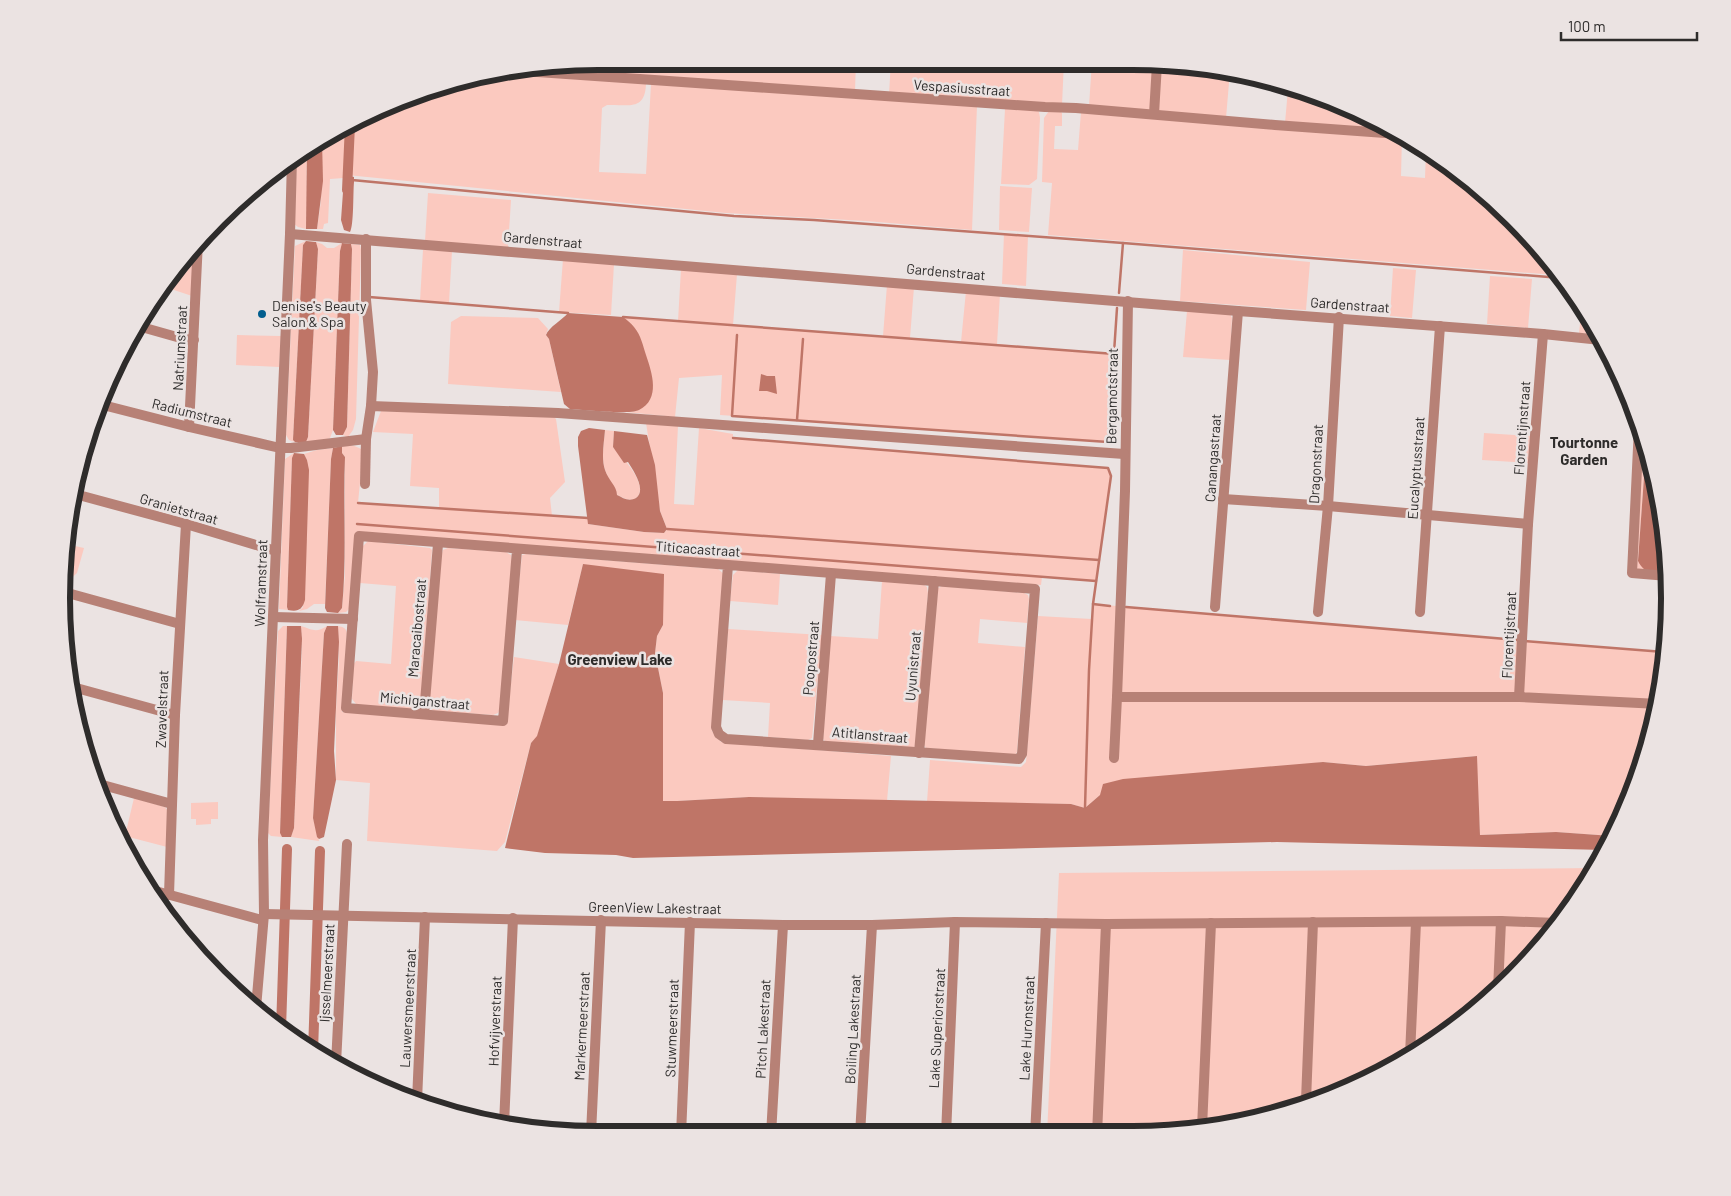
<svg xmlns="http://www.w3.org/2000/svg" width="1731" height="1196" font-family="Barlow,sans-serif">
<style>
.green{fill:#fbc9bf}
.water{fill:#bf7567}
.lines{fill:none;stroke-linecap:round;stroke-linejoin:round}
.stream{stroke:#bf7567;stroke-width:2.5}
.canal{stroke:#bf7567;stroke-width:10}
.minor{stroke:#b78176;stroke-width:10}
.poi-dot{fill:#025e8e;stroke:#ebe3e2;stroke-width:2}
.labels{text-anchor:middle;stroke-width:5;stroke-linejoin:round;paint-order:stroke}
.street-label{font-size:14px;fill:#2e2c2b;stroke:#ebe3e2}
.poi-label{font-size:14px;fill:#2e2c2b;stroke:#ebe3e2;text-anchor:start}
.neighbourhood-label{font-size:15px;font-weight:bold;fill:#2e2c2b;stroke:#ebe3e2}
.rim{fill:none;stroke:#2e2c2b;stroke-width:6}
</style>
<rect width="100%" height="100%" fill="#ebe3e2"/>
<g class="green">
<polygon points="598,61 856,61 855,91 537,69"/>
<polygon points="891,61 1064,61 1062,105 889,94"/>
<polygon points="1092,61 1133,61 1154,63 1150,108 1149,110 1089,106"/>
<polygon points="1158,64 1230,71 1226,118 1158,111"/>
<path d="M507,73L643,83L646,84C645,112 627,104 607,105L602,108L599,172L646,174L651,84L977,106L972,230L866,221L726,213L347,175L344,178L330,179L328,223L324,224L323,229H317L321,201L322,140L392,102L459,80Z"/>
<polygon points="1288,89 1371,117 1392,130 1285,123"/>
<polygon points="1005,109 1036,110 1039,112 1040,118 1037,179 1029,185 1001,184"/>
<polygon points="1059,110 1062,113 1062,126 1055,126 1054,149 1078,150 1081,112 1402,136 1401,176 1425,178 1426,151 1460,172 1513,219 1556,272 1556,275 1048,235 1052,183 1042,182 1044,118 1049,111"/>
<path d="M307,148C306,175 308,201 306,229L298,227L294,224L297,154Z"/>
<polygon points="1000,186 1032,188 1029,232 999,230"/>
<polygon points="428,193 511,200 508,247 425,241"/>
<polygon points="1004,234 1028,236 1026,286 1002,284"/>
<polygon points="306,241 303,245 293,440 295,442 289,440 286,435 295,246"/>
<polygon points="316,242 322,244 327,248 334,248 342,243 340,251 333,430 330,438 316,443 306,442 308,437 318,249"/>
<polygon points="351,244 360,245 361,250 356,419 353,430 348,437 343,435 347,427 352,249"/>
<polygon points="423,250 452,251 449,303 420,301"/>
<polygon points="1183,250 1310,262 1306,310 1180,301"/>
<polygon points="185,256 192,261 192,296 162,286"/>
<polygon points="563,259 614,264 611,315 559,312"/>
<polygon points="1393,268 1416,270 1412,318 1390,316"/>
<polygon points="681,269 737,274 733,325 883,336 887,285 914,287 910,338 961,342 966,291 1000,294 997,344 1115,354 1108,442 720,415 722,375 679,378 675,417 626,412 637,411 623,317 678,321"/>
<polygon points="1490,276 1532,279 1528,328 1487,324"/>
<polygon points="1582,304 1598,335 1579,333"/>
<polygon points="1187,311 1230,314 1232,318 1230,360 1183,357"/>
<polygon points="461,316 538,318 548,329 546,335 549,339 561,392 448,384 451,322"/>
<polygon points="237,335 281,336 279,367 236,365"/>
<path d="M381,411L553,416L556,419L565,482L550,498L552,516L588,518V524L644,532L664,533L667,529L660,511L646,423L678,426L674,504L694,505L699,428L733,434V438L1108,468L1111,476L1096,581L1042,577L1041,585L356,532L349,609L346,612L338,613L342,608L345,575V457L342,453V446C350,445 357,445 363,451L358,503L439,508V488L410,486L413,434L373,432Z"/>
<path d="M605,430L614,431L613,447C621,455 651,487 636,498C630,502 624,498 617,495C615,486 608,480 605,470C601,458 604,443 605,430Z"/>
<polygon points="1640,430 1646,449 1638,561 1650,572 1629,568"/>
<polygon points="1484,433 1530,436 1528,463 1482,460"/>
<polygon points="333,448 331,459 325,604 314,604 307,609 299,611 303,607 307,460 304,454 317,450"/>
<polygon points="294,453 292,458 287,607 288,610 279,609 285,459"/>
<polygon points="368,541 430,548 432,550 421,703 419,708 417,709 357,705 352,699 353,665 356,661 391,664 396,586 360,583 362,547"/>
<polygon points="66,544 84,548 77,573 64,585"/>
<polygon points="448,548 506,552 511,555 512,562 500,709 498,713 493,715 434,711 430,708 429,704 441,556 443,550"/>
<polygon points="526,554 718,569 724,574 712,731 721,742 891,756 887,801 749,797 677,801 662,801 663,693 655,653 657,636 663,625 583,564 568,625 515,620 522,555"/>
<polygon points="738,570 780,574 778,605 730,601 733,575"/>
<polygon points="882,581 924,585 927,587 928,593 916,744 914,748 826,742 823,739 830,636 878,639"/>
<polygon points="942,586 1024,593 1028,595 1029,599 1027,623 980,619 978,643 1025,647 1017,752 1015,755 926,748 924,745 938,588"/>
<polygon points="1093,604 1664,652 1659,703 1629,804 1612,836 1556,832 1480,835 1476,756 1366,766 1323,762 1100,795 1085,808 1071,804 927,802 930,760 1021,767 1026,762 1038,616 1092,619"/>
<polygon points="283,626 287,626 280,833 282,837 271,836 268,833 278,631"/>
<path d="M301,626C313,630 316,633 327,626L324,633L313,818L319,841L291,837L294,827L302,650Z"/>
<path d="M338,626C343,627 346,628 347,633L342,712L506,725L514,657L559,664L537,737L531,743L505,842L497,851L367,841L370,783L336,780V711L339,659Z"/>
<polygon points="728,629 822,635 812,738 808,740 768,737 770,703 723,700"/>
<polygon points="134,798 165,807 168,811 167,847 125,836"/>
<polygon points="218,802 218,819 211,819 211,824 196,825 196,819 191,819 191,803"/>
<polygon points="1594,868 1579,896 1512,978 1460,1024 1371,1079 1237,1124 1133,1135 1047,1135 1059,873"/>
</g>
<g class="water">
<polygon points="322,140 323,181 317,229 306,229 307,148"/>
<path d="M349,176L354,177V182C353,192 354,225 350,232L344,230L341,220L344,178Z"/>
<polygon points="306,241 316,242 318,249 308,437 306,442 295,442 293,440 303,245"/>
<polygon points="342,243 351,244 352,249 347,427 343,435 336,435 333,430 340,251"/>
<path d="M568,313L623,317C627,320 631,323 634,327C641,335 643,346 646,355C652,373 661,399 639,410C629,415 584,410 570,409L564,404L549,339L546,335C549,327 562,320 568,313Z"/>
<polygon points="761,374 767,376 775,376 777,394 767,391 759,391"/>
<path d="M589,428L605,430C604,443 601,458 605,470C608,480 617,486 617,495C623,498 629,502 636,498C647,490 633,470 628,462L624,463L613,447L614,431L647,435L655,465L660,511L667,529L664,533L644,532L588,524L578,446V437L581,431Z"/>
<path d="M342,446V453L345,457C343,507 347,558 342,608L338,613L327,612L325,608L331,459L333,448Z"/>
<path d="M1646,449L1659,494L1667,574C1654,573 1645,575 1638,561Z"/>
<path d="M294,453L304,454L307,460L309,470L305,600C302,610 298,612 288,610L287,607L292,458Z"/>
<polygon points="583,564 664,574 663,625 657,636 655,653 663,693 663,801 677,801 749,797 1071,804 1085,808 1100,795 1103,784 1123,779 1323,762 1366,766 1477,756 1480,835 1556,832 1612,836 1604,850 1277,842 633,858 616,855 545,853 505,848 531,743 537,736 559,664"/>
<polygon points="287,626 301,626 302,639 294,828 291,837 282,837 280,833"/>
<polygon points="327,626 338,626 339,642 334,751 336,780 324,837 319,839 317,837 313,818 324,633"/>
</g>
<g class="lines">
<g class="stream">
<polyline points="352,180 734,216 814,220 1123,243 1561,278"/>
<polyline points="1119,293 1123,243"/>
<polyline points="369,297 568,313"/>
<polyline points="623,317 1115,354"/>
<polyline points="737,335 732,416 1108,442 1117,308"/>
<polyline points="797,420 803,339"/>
<polyline points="733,438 1108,468 1111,476 1093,604 1089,670 1085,808"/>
<polyline points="358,503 588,518"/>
<polyline points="357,524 1096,581"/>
<polyline points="667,529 1099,560"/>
<polyline points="1093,604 1110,606"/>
<polyline points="1126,607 1518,640"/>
<polyline points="1524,641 1664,652"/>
</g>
<g class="canal">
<polyline points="347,190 350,125"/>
<polyline points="281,1029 287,849"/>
<polyline points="313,1051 320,851"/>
</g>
<g class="minor">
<polyline points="523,71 1045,107 1076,108 1275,125 1399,134"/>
<polyline points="1154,114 1157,64"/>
<polyline points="290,234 1238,311 1543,334 1601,340"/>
<polyline points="366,239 366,300 373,372 371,406"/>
<polyline points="1128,301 1125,491 1117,697 1519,697"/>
<polyline points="138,326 184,339 194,340"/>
<polyline points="1543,334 1528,524 1519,697 1659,704"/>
<polyline points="99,404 189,427 280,448 291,448 366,439 371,406 558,413 1124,454"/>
<polyline points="189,427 198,241"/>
<polyline points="1639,427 1632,573 1668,576"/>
<polyline points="365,484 366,439"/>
<polyline points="75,494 186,524 276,551"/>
<polyline points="1223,499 1328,506 1528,524"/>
<polyline points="517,550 503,721 346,708 359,536 1035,589 1022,754 1019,759 726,739 719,734 716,727 728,565"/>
<polyline points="64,592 180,624"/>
<polyline points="1215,607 1238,311"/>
<polyline points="1318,612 1328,506 1339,317"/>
<polyline points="1420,612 1440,326"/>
<polyline points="273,617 353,619"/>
<polyline points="69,686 175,715"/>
<polyline points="424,714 438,544"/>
<polyline points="818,744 831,574"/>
<polyline points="919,753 934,581"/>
<polyline points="1114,758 1117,697"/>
<polyline points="99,784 172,804"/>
<polyline points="148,889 262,920"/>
<polyline points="169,895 175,715 186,524"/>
<polyline points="264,914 783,925 872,925 955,922 1106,924 1501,921 1557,923"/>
<polyline points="1498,990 1501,921"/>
<polyline points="256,1008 264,914 263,840 290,234 292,159"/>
<polyline points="1410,1055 1416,922"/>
<polyline points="336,1064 347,844"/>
<polyline points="417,1101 425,917"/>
<polyline points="1306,1101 1313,922"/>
<polyline points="504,1125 513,918"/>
<polyline points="1202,1128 1211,923"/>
<polyline points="591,1134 601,920"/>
<polyline points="681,1135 690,922"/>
<polyline points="771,1135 783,925"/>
<polyline points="860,1135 872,925"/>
<polyline points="946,1135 955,922"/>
<polyline points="1035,1135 1046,923"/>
<polyline points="1097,1135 1106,924"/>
</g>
</g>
<circle class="poi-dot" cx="262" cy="314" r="5"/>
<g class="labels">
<g class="street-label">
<text transform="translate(962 88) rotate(4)" y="5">Vespasiusstraat</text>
<text transform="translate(543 240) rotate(5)" y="5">Gardenstraat</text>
<text transform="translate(946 272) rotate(5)" y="5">Gardenstraat</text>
<text transform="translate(1350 305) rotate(4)" y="5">Gardenstraat</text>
<text transform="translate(180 348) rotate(-87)" y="5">Natriumstraat</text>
<text transform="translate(1112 396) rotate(-89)" y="5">Bergamotstraat</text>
<text transform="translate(192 413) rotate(14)" y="5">Radiumstraat</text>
<text transform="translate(1522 428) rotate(-86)" y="5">Florentijnstraat</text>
<text transform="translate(1213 458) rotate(-86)" y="5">Canangastraat</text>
<text transform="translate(1316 464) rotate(-87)" y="5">Dragonstraat</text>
<text transform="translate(1416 468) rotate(-86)" y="5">Eucalyptusstraat</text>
<text transform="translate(179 509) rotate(16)" y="5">Granietstraat</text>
<text transform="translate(698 549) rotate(4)" y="5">Titicacastraat</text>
<text transform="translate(261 583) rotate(-88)" y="5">Wolframstraat</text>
<text transform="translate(417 628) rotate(-85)" y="5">Maracaibostraat</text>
<text transform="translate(1509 635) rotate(-87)" y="5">Florentijstraat</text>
<text transform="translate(811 658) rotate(-85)" y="5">Poopostraat</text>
<text transform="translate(913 666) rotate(-85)" y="5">Uyunistraat</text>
<text transform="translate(425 701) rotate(5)" y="5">Michiganstraat</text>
<text transform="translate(162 709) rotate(-88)" y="5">Zwavelstraat</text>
<text transform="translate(870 735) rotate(5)" y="5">Atitlanstraat</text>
<text transform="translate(655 908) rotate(1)" y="5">GreenView Lakestraat</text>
<text transform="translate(327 973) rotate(-87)" y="5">Ijsselmeerstraat</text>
<text transform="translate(408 1008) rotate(-87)" y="5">Lauwersmeerstraat</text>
<text transform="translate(495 1021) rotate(-88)" y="5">Hofvijverstraat</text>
<text transform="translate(582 1026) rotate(-87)" y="5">Markermeerstraat</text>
<text transform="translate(672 1028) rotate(-88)" y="5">Stuwmeerstraat</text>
<text transform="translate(937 1028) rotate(-87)" y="5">Lake Superiorstraat</text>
<text transform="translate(1027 1028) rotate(-87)" y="5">Lake Huronstraat</text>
<text transform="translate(763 1029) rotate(-87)" y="5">Pitch Lakestraat</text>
<text transform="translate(853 1029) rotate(-87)" y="5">Boiling Lakestraat</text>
</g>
<g class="poi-label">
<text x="272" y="311">Denise's Beauty<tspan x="272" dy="16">Salon &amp; Spa</tspan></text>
</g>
<g class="neighbourhood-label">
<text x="1584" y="448">Tourtonne<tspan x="1584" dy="17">Garden</tspan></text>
<text x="620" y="665">Greenview Lake</text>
</g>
</g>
<path d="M0 0H1731V1196H0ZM598 70H1133A528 528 0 0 1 1661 598V598A528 528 0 0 1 1133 1126H598A528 528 0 0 1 70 598V598A528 528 0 0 1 598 70Z" fill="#ebe3e2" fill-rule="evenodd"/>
<path class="rim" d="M598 70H1133A528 528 0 0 1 1661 598V598A528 528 0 0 1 1133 1126H598A528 528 0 0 1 70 598V598A528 528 0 0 1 598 70Z"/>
<path d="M1561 32v8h136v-8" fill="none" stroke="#2e2c2b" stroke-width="2.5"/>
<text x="1568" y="32" font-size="15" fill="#2e2c2b" stroke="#ebe3e2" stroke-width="4" paint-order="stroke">100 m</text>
</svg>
